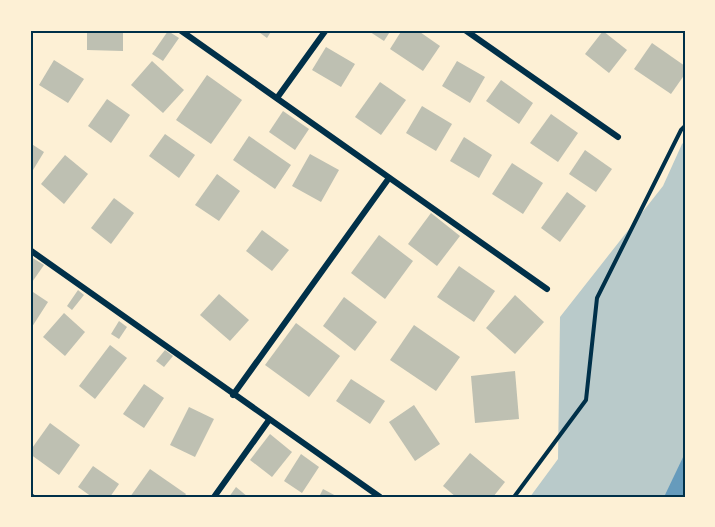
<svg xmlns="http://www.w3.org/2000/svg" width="715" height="527" font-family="Cabin,sans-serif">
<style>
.green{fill:#b9caca}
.water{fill:#669bbc}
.building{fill:#bec0b2}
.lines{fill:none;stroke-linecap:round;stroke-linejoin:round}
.path{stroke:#003049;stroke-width:4}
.minor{stroke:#003049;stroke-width:6}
.neatline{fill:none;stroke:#003049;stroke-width:2}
</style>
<rect width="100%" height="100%" fill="#fdf0d5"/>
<polygon class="green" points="685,141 685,497 530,497 558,459 560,317 663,186 682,144"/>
<polygon class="water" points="685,453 685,497 664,497"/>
<g class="building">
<polygon points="87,30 123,30 123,51 87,50"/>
<polygon points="256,30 272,30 267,38"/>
<polygon points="367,30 391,30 384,41"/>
<polygon points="402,30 417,30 440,46 423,71 390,49"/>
<polygon points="168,31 179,38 163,61 152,54"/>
<polygon points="603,31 627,50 609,73 585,54"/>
<polygon points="652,43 685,66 685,74 671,94 634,69"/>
<polygon points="326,47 355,64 341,87 312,70"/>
<polygon points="54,60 84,79 68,103 39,85"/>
<polygon points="152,61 184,90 163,113 131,85"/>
<polygon points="457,61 485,77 470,103 442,86"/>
<polygon points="207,75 242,100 211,144 176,120"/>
<polygon points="501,80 533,103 519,124 486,101"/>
<polygon points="380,82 406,100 381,135 355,117"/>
<polygon points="107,99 130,115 111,143 88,126"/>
<polygon points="422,106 452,124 436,151 406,133"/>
<polygon points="283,111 309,129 295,150 269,132"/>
<polygon points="551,114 578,133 558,162 530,143"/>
<polygon points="165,134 195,155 179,178 149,156"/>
<polygon points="249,136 291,165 275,189 233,160"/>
<polygon points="464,137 492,155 479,178 450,161"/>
<polygon points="30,143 44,152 30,175"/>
<polygon points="585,150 612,169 596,192 569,174"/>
<polygon points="310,154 339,170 321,202 292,186"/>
<polygon points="65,155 88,174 64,204 41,184"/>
<polygon points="512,163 543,183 523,214 492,194"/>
<polygon points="217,174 240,191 219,221 195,205"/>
<polygon points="567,192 586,206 560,242 541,228"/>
<polygon points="114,198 134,213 111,244 91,228"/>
<polygon points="431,213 460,236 437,266 408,244"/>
<polygon points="262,230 289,250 272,271 246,251"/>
<polygon points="379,235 413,261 385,299 351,273"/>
<polygon points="31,257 44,265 30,285 30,259"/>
<polygon points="459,266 495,291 474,322 437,297"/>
<polygon points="30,290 48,302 30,330"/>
<polygon points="78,290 84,295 72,310 67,306"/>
<polygon points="219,294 249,320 230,341 200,315"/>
<polygon points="515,295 544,322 515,354 486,328"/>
<polygon points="344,297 377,322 355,351 323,326"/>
<polygon points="64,313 85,332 65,356 43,337"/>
<polygon points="119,321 127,327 119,339 111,334"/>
<polygon points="296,323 340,356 309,397 265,365"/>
<polygon points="414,325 460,357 436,391 390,360"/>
<polygon points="110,345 127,358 95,399 79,386"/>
<polygon points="165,350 173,356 164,367 156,361"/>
<polygon points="515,371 519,419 475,423 471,376"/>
<polygon points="351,379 385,401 370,424 336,401"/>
<polygon points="144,384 164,398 144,428 123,414"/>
<polygon points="414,405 440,444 415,461 389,422"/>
<polygon points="189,407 214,419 195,457 170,445"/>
<polygon points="50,423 80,445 59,475 30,454 30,451"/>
<polygon points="270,434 292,452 272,477 250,460"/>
<polygon points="470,453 505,482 493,497 456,497 443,486"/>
<polygon points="301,454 319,467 302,493 284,481"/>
<polygon points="93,466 119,484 110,497 92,497 78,487"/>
<polygon points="150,469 186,494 184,497 130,497"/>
<polygon points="236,487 248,497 229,497"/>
<polygon points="323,489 338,497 319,497"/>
</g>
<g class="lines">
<polyline class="path" points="514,497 586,400 597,298 681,130 685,126"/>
<g class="minor">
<polyline points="180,30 547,289"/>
<polyline points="465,30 618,137"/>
<polyline points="277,98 326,30"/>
<polyline points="30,250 380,497"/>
<polyline points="233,395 389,178"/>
<polyline points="30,496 32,497"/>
<polyline points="214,497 269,420"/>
</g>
</g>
<rect width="715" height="527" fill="none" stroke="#fdf0d5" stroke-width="63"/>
<rect x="32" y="32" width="652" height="464" class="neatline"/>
</svg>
